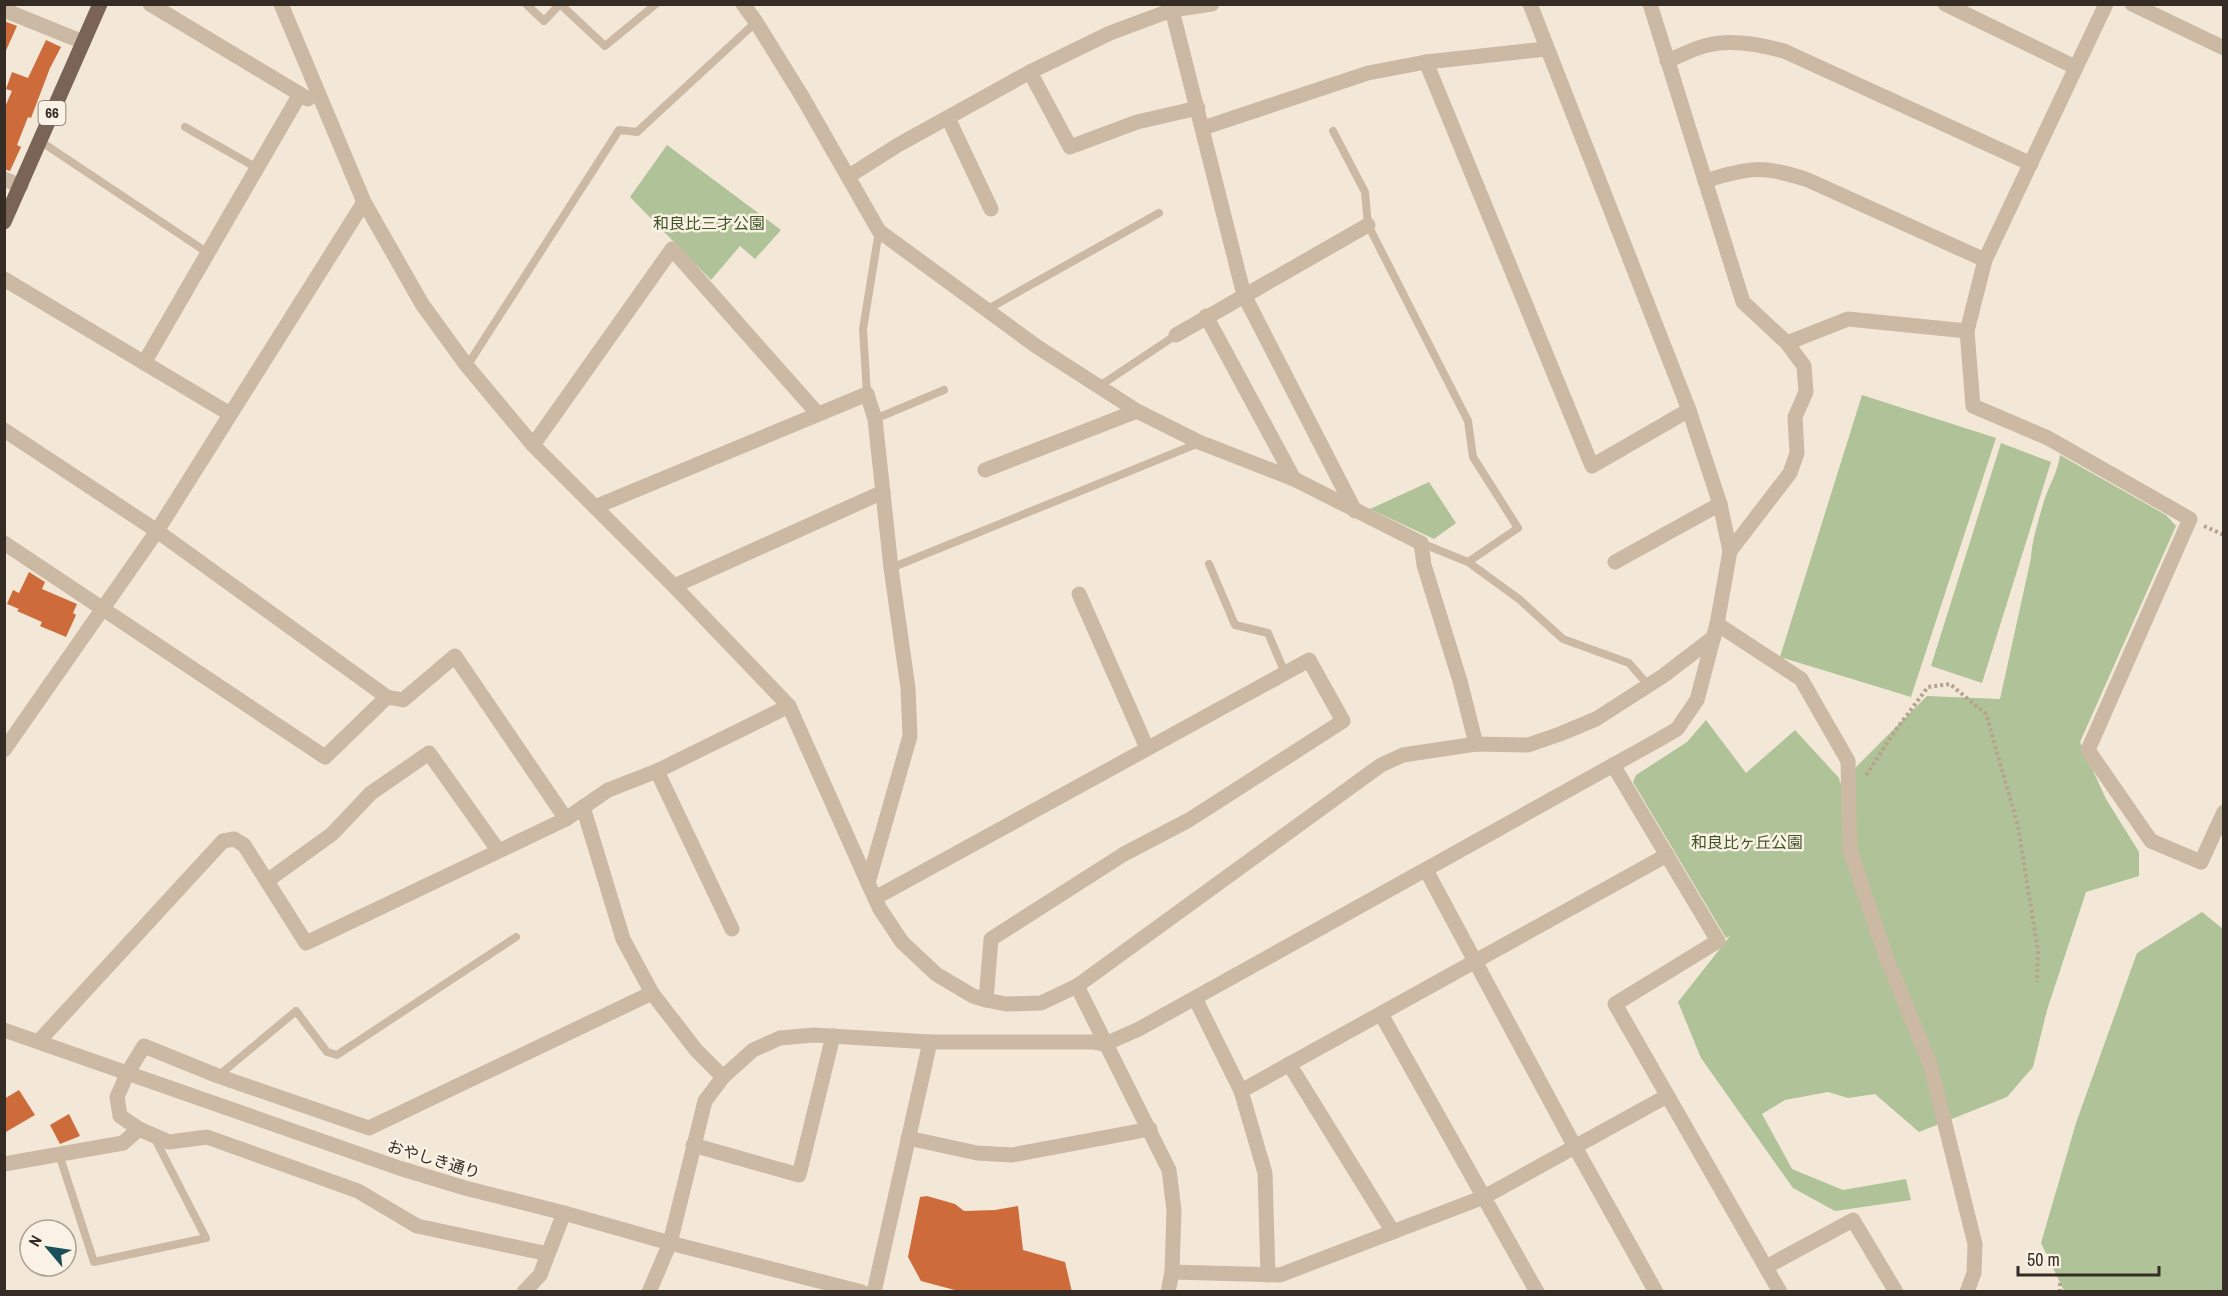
<svg xmlns="http://www.w3.org/2000/svg" width="2228" height="1296" font-family="'Archivo Narrow','Noto Sans JP',sans-serif">
<style>
.green{fill:#b0c297}
.building{fill:#ce6b3b}
.lines{fill:none;stroke-linecap:round;stroke-linejoin:round}
.path{stroke:#b7a38d;stroke-width:4;stroke-dasharray:3 3;stroke-linecap:butt}
.service{stroke:#cbb9a3;stroke-width:8}
.minor{stroke:#cbb9a3;stroke-width:15}
.tertiary{stroke:#cbb9a3;stroke-width:15}
.primary{stroke:#796456;stroke-width:15}
.labels{text-anchor:middle;stroke-width:5;stroke-linejoin:round;paint-order:stroke}
.shield{fill:#faf2e4;stroke:#71675f;stroke-width:1.5}
.shield-label{font-size:15px;font-weight:bold;fill:#362c26}
.park-label{font-size:16px;fill:#415628;stroke:#faf2e4}
.street-label{font-size:16px;fill:#362c26;stroke:#faf2e4}
</style>
<rect width="100%" height="100%" fill="#f3e8d8"/>
<g class="green">
<polygon points="667,145 781,230 755,259 740,246 711,280 630,197"/>
<polygon points="1862,395 1996,438 1911,697 1780,657"/>
<polygon points="2001,443 2051,462 1982,683 1931,666"/>
<path d="M2060,455L2166,515L2176,526L2080,742L2106,799L2139,852V876L2086,892L2047,1010L2033,1067L2007,1097L1919,1132L1875,1094L1848,1098L1828,1092L1785,1100L1762,1114L1792,1169L1843,1190L1906,1179L1911,1200L1835,1211L1793,1188L1701,1058L1678,1002L1730,936L1726,938L1633,782L1636,775L1687,742L1706,720L1746,773L1795,730L1839,778L1840,783L1927,696L2000,699L2031,558C2032,539 2039,519 2044,501C2049,485 2058,472 2060,455Z"/>
<polygon points="1429,482 1456,523 1434,539 1370,509"/>
<polygon points="2202,912 2223,929 2223,1291 2064,1291 2041,1243 2076,1123 2137,953"/>
</g>
<g class="building">
<polygon points="4,21 17,26 4,55"/>
<polygon points="46,40 61,47 50,68 31,118 28,117 17,145 21,147 10,171 4,169 4,109 12,91 6,89 12,72 28,78"/>
<polygon points="29,572 45,582 42,589 77,604 73,613 76,615 66,637 40,626 42,622 17,611 19,609 7,604 13,590 19,593"/>
<polygon points="19,1090 35,1115 4,1133 4,1099"/>
<polygon points="69,1114 80,1136 60,1144 50,1125"/>
<polygon points="927,1196 955,1204 964,1211 995,1210 1018,1206 1023,1250 1065,1262 1072,1292 962,1292 921,1281 908,1257 920,1197"/>
</g>
<g class="lines">
<g class="path">
<polyline points="2204,526 2224,535"/>
<polyline points="1866,775 1895,731 1928,687 1950,684 1986,714 2018,826 2038,951 2037,982"/>
<polyline points="2060,1283 2060,1292"/>
</g>
<g class="service">
<polyline points="526,4 544,21 560,4 605,46 656,4"/>
<polyline points="185,127 257,168"/>
<polyline points="1333,131 1365,192 1368,225 1468,421 1473,457 1518,528 1468,562 1421,543"/>
<polyline points="40,141 208,253"/>
<polyline points="986,310 1159,213"/>
<polyline points="467,366 619,130 637,132 756,22"/>
<polyline points="1098,387 1176,335"/>
<polyline points="867,394 863,329 879,231"/>
<polyline points="875,419 944,390"/>
<polyline points="1468,562 1519,599 1563,639 1629,663 1648,685"/>
<polyline points="1209,564 1235,625 1268,633 1285,673"/>
<polyline points="891,568 1199,443"/>
<polyline points="218,1076 296,1011 327,1052 337,1055 516,937"/>
<polyline points="59,1154 94,1262 206,1238 154,1137"/>
</g>
<g class="minor">
<polyline points="150,4 308,99"/>
<polyline points="281,4 364,202 422,304 467,366 533,445 674,586 789,706 868,883 880,909 902,942 936,974 973,996 986,1000 1006,1004 1041,1003 1077,986 1381,765 1403,755 1476,744 1528,745 1560,734 1596,719 1663,676 1714,637"/>
<polyline points="743,4 756,22 803,98 879,231 1036,346 1137,411 1199,442 1294,479 1421,543 1424,565 1460,681 1476,744"/>
<polyline points="1650,4 1743,302 1787,343 1804,366 1806,392 1795,417 1797,453 1790,473 1730,551"/>
<polyline points="1945,4 2075,67"/>
<polyline points="2106,4 1985,260 1967,331 1973,406 2048,438 2190,519 2088,750 2151,841 2201,862"/>
<polyline points="2132,4 2224,48"/>
<polyline points="4,10 83,42"/>
<path d="M1667,61C1680,56 1694,48 1708,45C1732,39 1759,44 1784,51L2031,164"/>
<polyline points="1426,62 1592,466 1689,410"/>
<polyline points="1030,72 1070,147 1137,122 1198,108"/>
<polyline points="948,118 991,209"/>
<polyline points="1203,128 1368,73 1426,62 1546,49"/>
<polyline points="849,176 898,145 1030,72 1110,33 1172,10 1244,295 1355,511"/>
<polyline points="4,179 21,186"/>
<path d="M1705,181C1749,167 1764,165 1808,180L1985,260"/>
<polyline points="4,279 230,414"/>
<polyline points="1206,316 1294,479"/>
<polyline points="1176,335 1368,225"/>
<polyline points="1787,343 1848,319 1967,331"/>
<polyline points="144,363 300,94"/>
<polyline points="4,430 157,531 387,697 403,700 455,656 566,819"/>
<polyline points="533,445 672,249 818,414"/>
<polyline points="985,470 1137,411"/>
<polyline points="595,507 867,394 875,419 891,568 908,688 910,736 868,883"/>
<polyline points="4,543 325,757 387,697"/>
<polyline points="1615,562 1720,504"/>
<polyline points="674,586 883,492"/>
<polyline points="1079,594 1147,748"/>
<polyline points="1717,624 1801,679 1848,761 1850,850 1885,954 1930,1064 1975,1244 1974,1273 1967,1292"/>
<polyline points="4,750 157,531 364,202"/>
<polyline points="1613,765 1718,941 1615,1004 1780,1292"/>
<polyline points="657,771 732,929"/>
<polyline points="583,807 623,939 652,993 696,1050 723,1077"/>
<polyline points="1426,870 1575,1147 1656,1292"/>
<polyline points="267,881 332,834 371,793 429,753 498,850"/>
<polyline points="875,898 1309,660 1343,721 1189,820 1124,854 991,939 986,1000"/>
<polyline points="1077,986 1169,1170 1174,1210 1172,1272 1168,1292"/>
<polyline points="1195,998 1241,1091 1265,1173 1268,1275"/>
<polyline points="1381,1014 1537,1292"/>
<polyline points="39,1041 223,841 234,839 244,845 306,943 566,819 608,790 657,771 789,706"/>
<polyline points="1289,1064 1393,1232"/>
<polyline points="1241,1091 1667,855"/>
<polyline points="139,1129 169,1142 207,1137 358,1191 417,1226 548,1254"/>
<polyline points="908,1138 977,1153 1012,1155 1150,1129"/>
<polyline points="693,1145 799,1175 833,1036"/>
<polyline points="4,1164 123,1143 139,1129 120,1116 117,1097 128,1072 144,1046 218,1076 369,1128 652,993"/>
<polyline points="1766,1267 1853,1220 1896,1292"/>
<polyline points="1172,1272 1280,1275 1484,1197 1667,1096"/>
<polyline points="524,1292 540,1275 564,1213"/>
<polyline points="649,1292 670,1243"/>
</g>
<g class="tertiary">
<polyline points="1170,4 1172,10 1212,4"/>
<polyline points="2201,862 2224,812"/>
<polyline points="4,1030 399,1168 465,1188 564,1213 670,1243 862,1292"/>
<polyline points="670,1243 705,1101 723,1077 753,1050 780,1038 814,1035 930,1042 1093,1042 1105,1044 1139,1029 1660,739 1677,729 1697,700 1717,624 1730,551 1720,504 1689,410 1530,4"/>
<polyline points="874,1292 930,1042"/>
</g>
<polyline class="primary" points="4,222 100,4"/>
</g>
<g class="labels">
<rect class="shield" x="38.5" y="101" width="27" height="24" rx="4.5"/>
<g class="shield-label">
<text x="52" y="118">66</text>
</g>
<g class="park-label">
<text x="709" y="229">和良比三才公園</text>
<text x="1747" y="848">和良比ヶ丘公園</text>
</g>
<g class="street-label">
<text transform="translate(434 1159) rotate(17)" y="6">おやしき通り</text>
</g>
</g>
<rect width="2228" height="1296" fill="none" stroke="#362c26" stroke-width="12"/>
<g transform="translate(48 1248) rotate(299)"><circle r="28" fill="#faf2e4" stroke="#aca398" stroke-width="1.5"/>
<path d="M0-4.5L10 22L0 15L-10 22Z" fill="#19505a"/>
<text y="-9" font-size="16" font-weight="bold" text-anchor="middle" fill="#362c26">N</text>
</g>
<path d="M2018 1266v9h141v-9" fill="none" stroke="#362c26" stroke-width="3"/>
<text x="2027" y="1266" font-size="18" fill="#362c26" stroke="#faf2e4" stroke-width="4.5" paint-order="stroke">50 m</text>
</svg>
